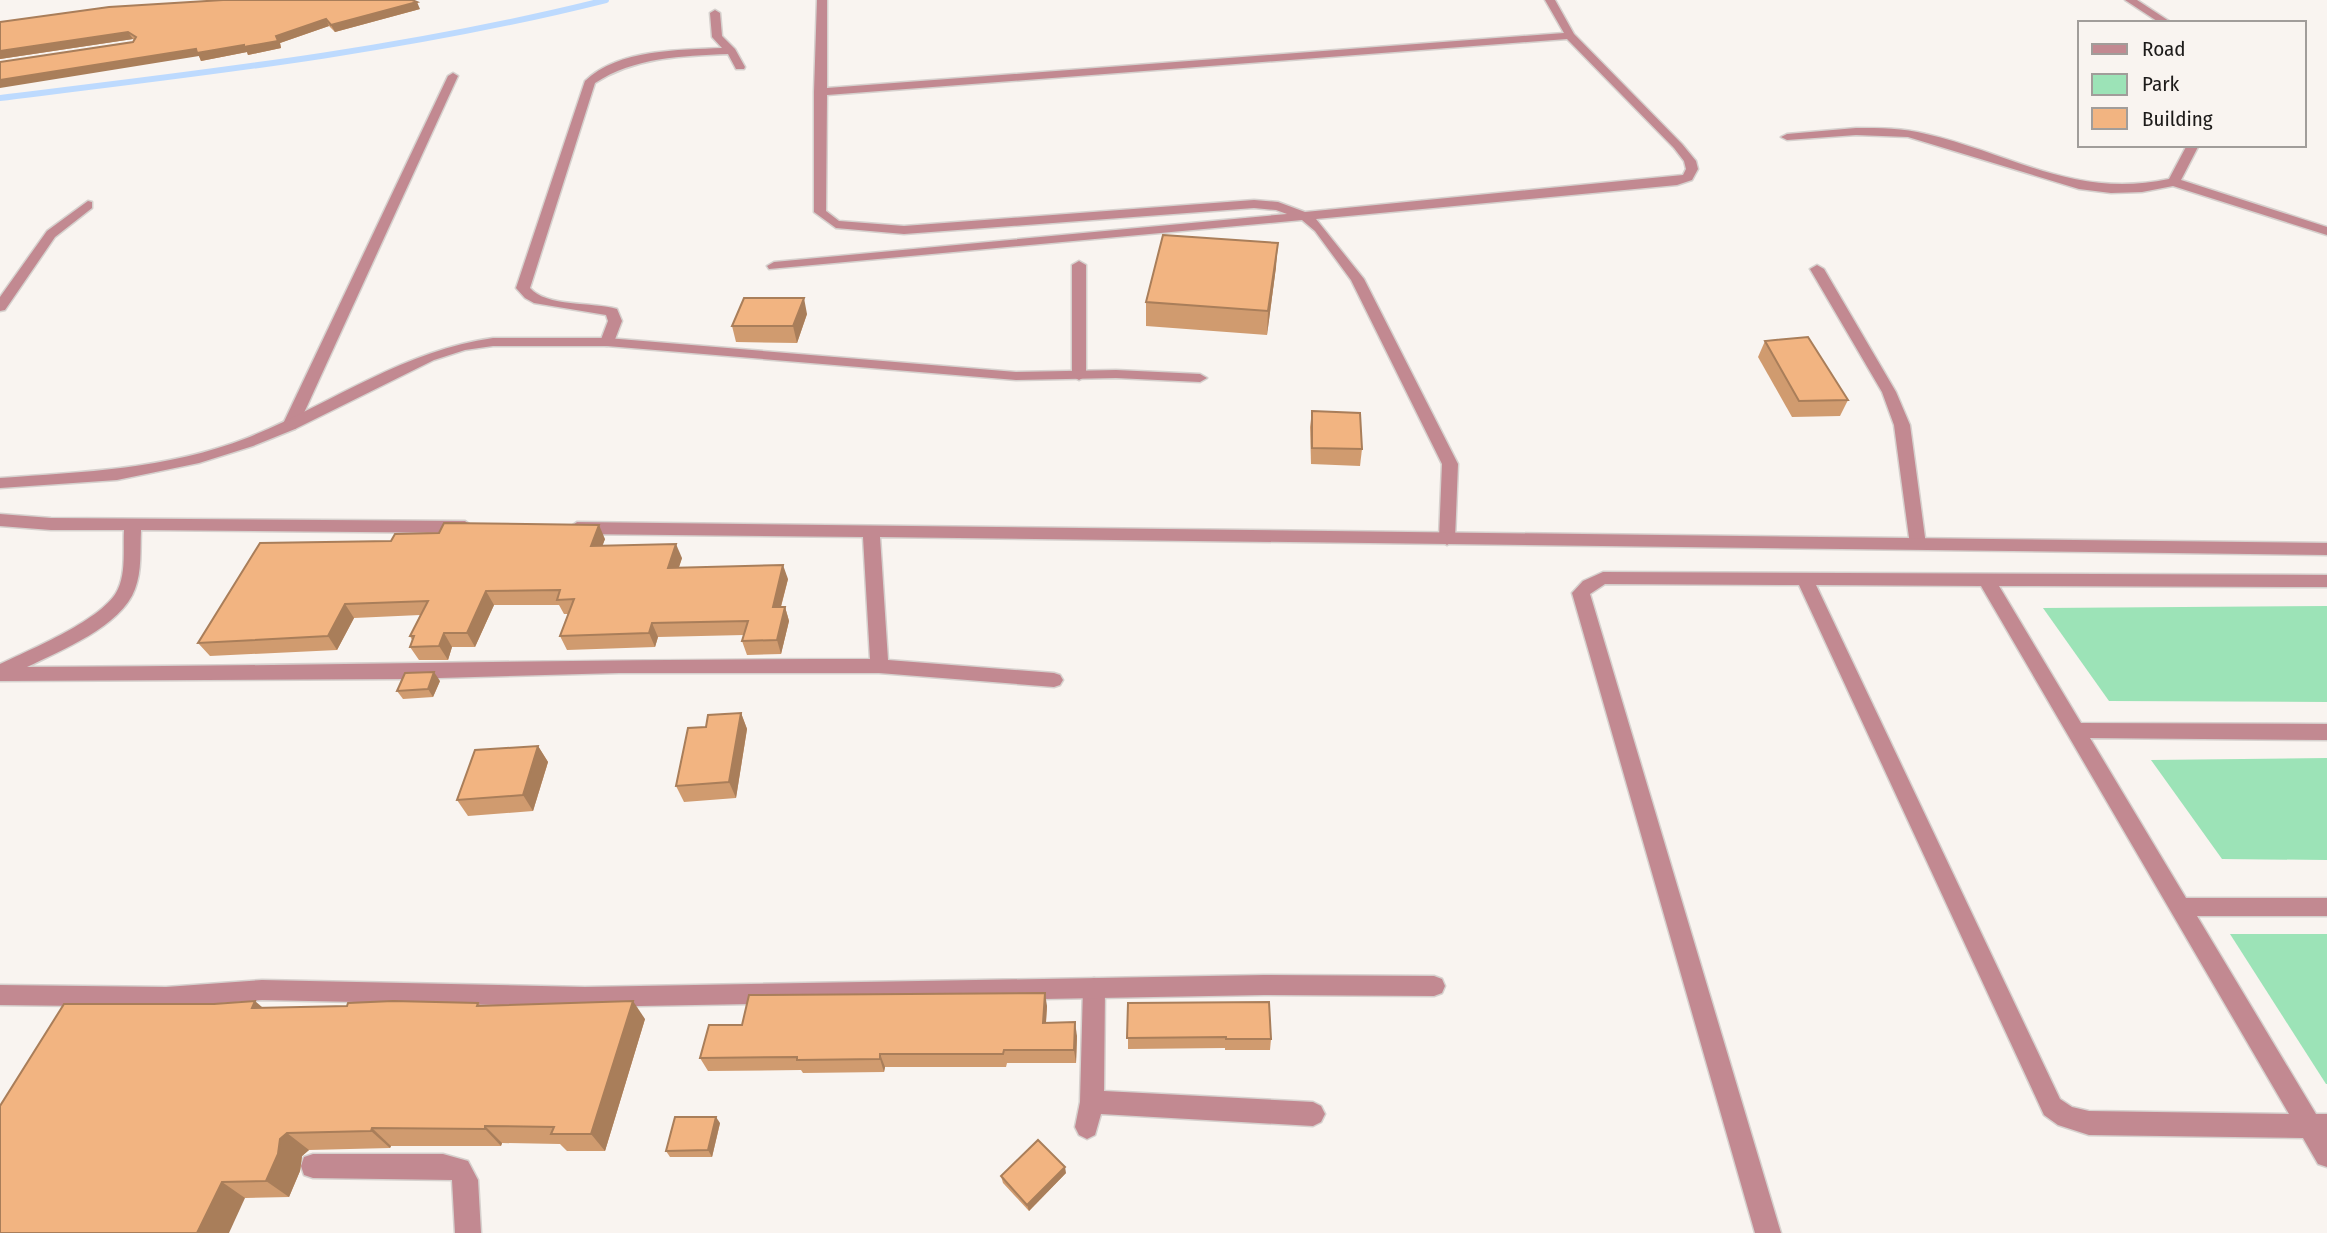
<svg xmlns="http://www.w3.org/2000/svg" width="2327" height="1233" font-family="'Fira Sans Condensed',sans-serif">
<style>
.green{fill:#9ce3b7}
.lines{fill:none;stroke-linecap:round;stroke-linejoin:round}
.stream{stroke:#bddafe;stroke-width:6}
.service-casing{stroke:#d6d1ce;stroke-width:3}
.minor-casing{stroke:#d6d1ce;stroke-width:3}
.service{fill:#c28991;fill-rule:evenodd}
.minor{fill:#c28991;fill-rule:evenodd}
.wall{fill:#d09b6f}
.shaded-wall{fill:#a97e5a}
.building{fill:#f2b481;stroke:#a97e5a;stroke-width:2}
</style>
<rect width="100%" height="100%" fill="#f9f4f0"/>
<g class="green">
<polygon points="2327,606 2327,702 2109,701 2043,608"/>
<polygon points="2327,758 2327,860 2222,859 2151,760"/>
<polygon points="2230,934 2327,934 2327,1084 2326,1084"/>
</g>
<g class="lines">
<path class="stream" d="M0,98C204,73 407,50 606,0"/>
<g class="service-casing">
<g id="service">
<path d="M817,0H827V88L1564,33L1545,0H1555L1574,34L1682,144L1696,161L1698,169L1692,180L1677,185L1316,219L1364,279L1458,464L1455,539L1447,545L1439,539L1442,464L1351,280L1315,231L1302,220L769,269L767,266L774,262L1287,214L1276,210L1254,208L904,234L836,228L814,212V92ZM1567,39L1674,148L1684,161L1686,169L1683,175L1305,212L1278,202L1254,200L904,226L839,221L826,211L827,95Z"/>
<polygon points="2125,0 2137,0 2172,23 2160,23"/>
<path d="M715,10L720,13L722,36L735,49L745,67L744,69H736L728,54C681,56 635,57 595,83L530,288C546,307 593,302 617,309L622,321L614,342L607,346L602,345L600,342L608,321L606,315L534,303L525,298L516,288L585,81C618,49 679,50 722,48L712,37L710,13Z"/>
<polygon points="453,73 458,76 298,426 295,429 285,429 282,426 448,76"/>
<path d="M1856,128C1880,128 1903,128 1926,134C2013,154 2075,199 2169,179L2187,145H2199L2181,180L2327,227V235L2173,186L2142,192L2111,193L2079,189L1908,137L1856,135L1787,140L1781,137L1787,134Z"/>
<polygon points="1079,261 1086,265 1086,376 1079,380 1072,376 1072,265"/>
<polygon points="1817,265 1824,269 1896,392 1910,425 1926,545 1924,549 1912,549 1910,545 1894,425 1882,392 1810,269"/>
<polygon points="1094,978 1102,981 1105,988 1104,1091 1313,1102 1321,1106 1325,1114 1321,1122 1313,1126 1101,1114 1095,1135 1087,1139 1079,1135 1075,1127 1080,1102 1083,988 1086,981"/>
<polygon points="313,1154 443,1154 468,1161 478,1180 481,1233 455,1233 452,1180 313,1178 304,1175 301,1166 304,1157"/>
</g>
</g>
<g class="minor-casing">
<g id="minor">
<polygon points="88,201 92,202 92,208 55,237 5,310 0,311 0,297 47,231"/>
<path d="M493,338H607L1016,372L1116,370L1200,374L1207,378L1200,382L1116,378L1016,380L607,346H493L465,350L434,360L295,429L253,446L199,463L117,480L0,488V478C83,472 168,469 247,438C329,405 404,350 493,338Z"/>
<path d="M0,514L51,518L465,521L473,527L465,533L141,530C140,550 142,571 135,589C122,626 60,651 27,667C308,666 589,659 870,659L863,537L577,534L569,528L577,522L2327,543V555L880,537L888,660L1054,673L1060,675L1063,680L1060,685L1054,687L879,673H619L404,679L0,681V664C29,650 105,619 118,589C126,572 123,549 124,530H51L0,526Z"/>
<path d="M1603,572L2327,575V587L1999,586L2081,723L2327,724V740L2090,738L2186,898H2327V916H2197L2316,1114H2327V1167L2318,1164L2303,1138L2089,1135L2058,1125L2044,1115L1799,585L1605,584L1590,594L1781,1233H1755L1572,593L1583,581ZM1816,585L1981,586L2289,1114L2089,1111L2072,1107L2060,1099Z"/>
<polygon points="1264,975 1434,976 1442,979 1445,986 1442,993 1434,996 1264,995 585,1007 262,1000 166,1007 0,1005 0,985 166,987 262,980 585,987"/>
</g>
</g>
<use href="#service" class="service"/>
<use href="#minor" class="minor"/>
</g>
<g class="wall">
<polygon points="420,9 335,32 329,26 280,43 281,48 248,55 247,52 201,61 199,56 133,42 134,40 133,39 0,59 0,22"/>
<polygon points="1276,267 1267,335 1146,326 1146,302"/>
<polygon points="807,314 797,343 736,342 732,326"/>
<polygon points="1765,341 1848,400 1840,416 1792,417 1758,357"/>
<polygon points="1312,411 1362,449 1360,466 1311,464 1310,427"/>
<polygon points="605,539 602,546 682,558 679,567 788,579 781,607 785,607 789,621 781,654 747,655 742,641 744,635 658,637 655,647 567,650 560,636 569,614 564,614 559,605 494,605 475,647 452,647 448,660 419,660 410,647 412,640 410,636 420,615 354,618 337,650 210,656 198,643 260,543"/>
<polygon points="440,681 433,697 403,699 397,691"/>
<polygon points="741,713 747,729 736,798 684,802 676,786 706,727"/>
<polygon points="538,746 548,762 533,811 468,816 457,800"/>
<polygon points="478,1003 481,1006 645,1019 605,1151 567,1151 560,1144 502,1143 501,1146 391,1146 390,1148 309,1150 302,1156 300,1171 289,1197 245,1198 0,1233 263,1008"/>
<polygon points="1128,1003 1271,1039 1270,1050 1225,1050 1225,1048 1128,1049"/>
<polygon points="1047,1006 1046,1023 1077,1036 1076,1063 1007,1063 1006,1067 885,1067 884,1072 803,1073 801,1070 708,1071 700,1058 742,1025"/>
<polygon points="720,1123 712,1157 670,1157 666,1151"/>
<polygon points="1066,1173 1029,1211 1003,1183 1001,1176"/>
</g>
<g class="shaded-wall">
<polygon points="417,2 420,9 335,32 331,25"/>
<polygon points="326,19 329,26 280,43 281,48 248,55 247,52 201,61 199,56 0,88 0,80 196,49 244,45 276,36"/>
<polygon points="128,32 133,39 0,59 0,51"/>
<polygon points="1278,243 1276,267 1267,335 1268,311"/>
<polygon points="804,298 807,314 797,343 793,326"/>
<polygon points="599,525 605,539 597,560 591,546"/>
<polygon points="676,544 682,558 674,582 668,568"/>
<polygon points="783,565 788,579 777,621 773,607"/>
<polygon points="486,591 494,605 475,647 467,633"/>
<polygon points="345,604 354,618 337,650 328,636"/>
<polygon points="785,607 789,621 781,654 777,640"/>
<polygon points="652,623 658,637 655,647 649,633"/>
<polygon points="444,633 452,647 448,660 439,646"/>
<polygon points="434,672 440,681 433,697 428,689"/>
<polygon points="741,713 747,729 736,798 729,782"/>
<polygon points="538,746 548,762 533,811 523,795"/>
<polygon points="1045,993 1047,1006 1045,1036 1043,1023"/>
<polygon points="255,1001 276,1019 252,1008"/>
<polygon points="633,1001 645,1019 605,1151 591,1134"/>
<polygon points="1075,1022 1077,1036 1076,1063 1074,1050"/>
<polygon points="880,1054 885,1067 884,1072 880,1059"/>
<polygon points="716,1117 720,1123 712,1157 708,1150"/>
<polygon points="485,1126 502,1143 501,1146 485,1129"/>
<polygon points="372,1128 391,1146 390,1148 371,1131"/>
<polygon points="287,1133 309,1150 302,1156 300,1171 289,1197 266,1181 280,1139"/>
<polygon points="1065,1167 1066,1173 1029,1211 1027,1205"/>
<polygon points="222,1182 245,1198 229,1233 197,1233"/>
</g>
<g class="building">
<polygon points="223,0 412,0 417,2 331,25 326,19 276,36 278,41 244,47 244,45 197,53 196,49 0,80 0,62 133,42 136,37 128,32 0,51 0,22 109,7"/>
<polygon points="1163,235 1278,243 1268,311 1146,302"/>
<polygon points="744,298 804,298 793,326 732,326"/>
<polygon points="1808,337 1848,400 1799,401 1765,341"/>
<polygon points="1312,411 1360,413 1362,449 1312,448"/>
<polygon points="444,523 599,525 591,546 676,544 668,568 783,565 773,607 785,607 777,640 742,641 748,621 652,623 649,633 560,636 574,599 557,600 560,590 486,591 467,633 444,633 439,646 410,647 414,636 410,636 428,601 345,604 328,636 198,643 260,543 391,541 395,534 439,533"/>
<polygon points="434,672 428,689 397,691 405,673"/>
<polygon points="741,713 729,782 676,786 688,728 706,727 708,715"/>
<polygon points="538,746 523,795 457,800 475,750"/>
<polygon points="1045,993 1043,1023 1075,1022 1074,1050 1004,1050 1003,1054 880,1054 880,1059 797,1060 797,1057 700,1058 709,1025 742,1025 749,995"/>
<polygon points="255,1001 252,1008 347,1006 348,1003 393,1001 478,1003 477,1006 633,1001 591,1134 551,1134 554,1127 485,1126 485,1129 372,1128 371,1131 287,1133 280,1139 278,1154 266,1181 222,1182 197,1233 0,1233 0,1106 64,1004 214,1004"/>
<polygon points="1269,1002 1271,1039 1226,1039 1226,1037 1127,1038 1128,1003"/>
<polygon points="675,1117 716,1117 708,1150 666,1151"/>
<polygon points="1038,1140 1065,1167 1027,1205 1001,1176"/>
</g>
<rect x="2078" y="21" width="228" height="126" fill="#f9f4f0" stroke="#a19d9a" stroke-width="2"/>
<rect x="2092" y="44" width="35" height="10" fill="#c28991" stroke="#a19d9a" stroke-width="2"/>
<text x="2142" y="56" font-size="21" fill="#1d1b1a">Road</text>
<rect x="2092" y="74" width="35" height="21" fill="#9ce3b7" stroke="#a19d9a" stroke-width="2"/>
<text x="2142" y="91" font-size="21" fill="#1d1b1a">Park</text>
<rect x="2092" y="108" width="35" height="21" fill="#f2b481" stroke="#a19d9a" stroke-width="2"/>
<text x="2142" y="126" font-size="21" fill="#1d1b1a">Building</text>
</svg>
